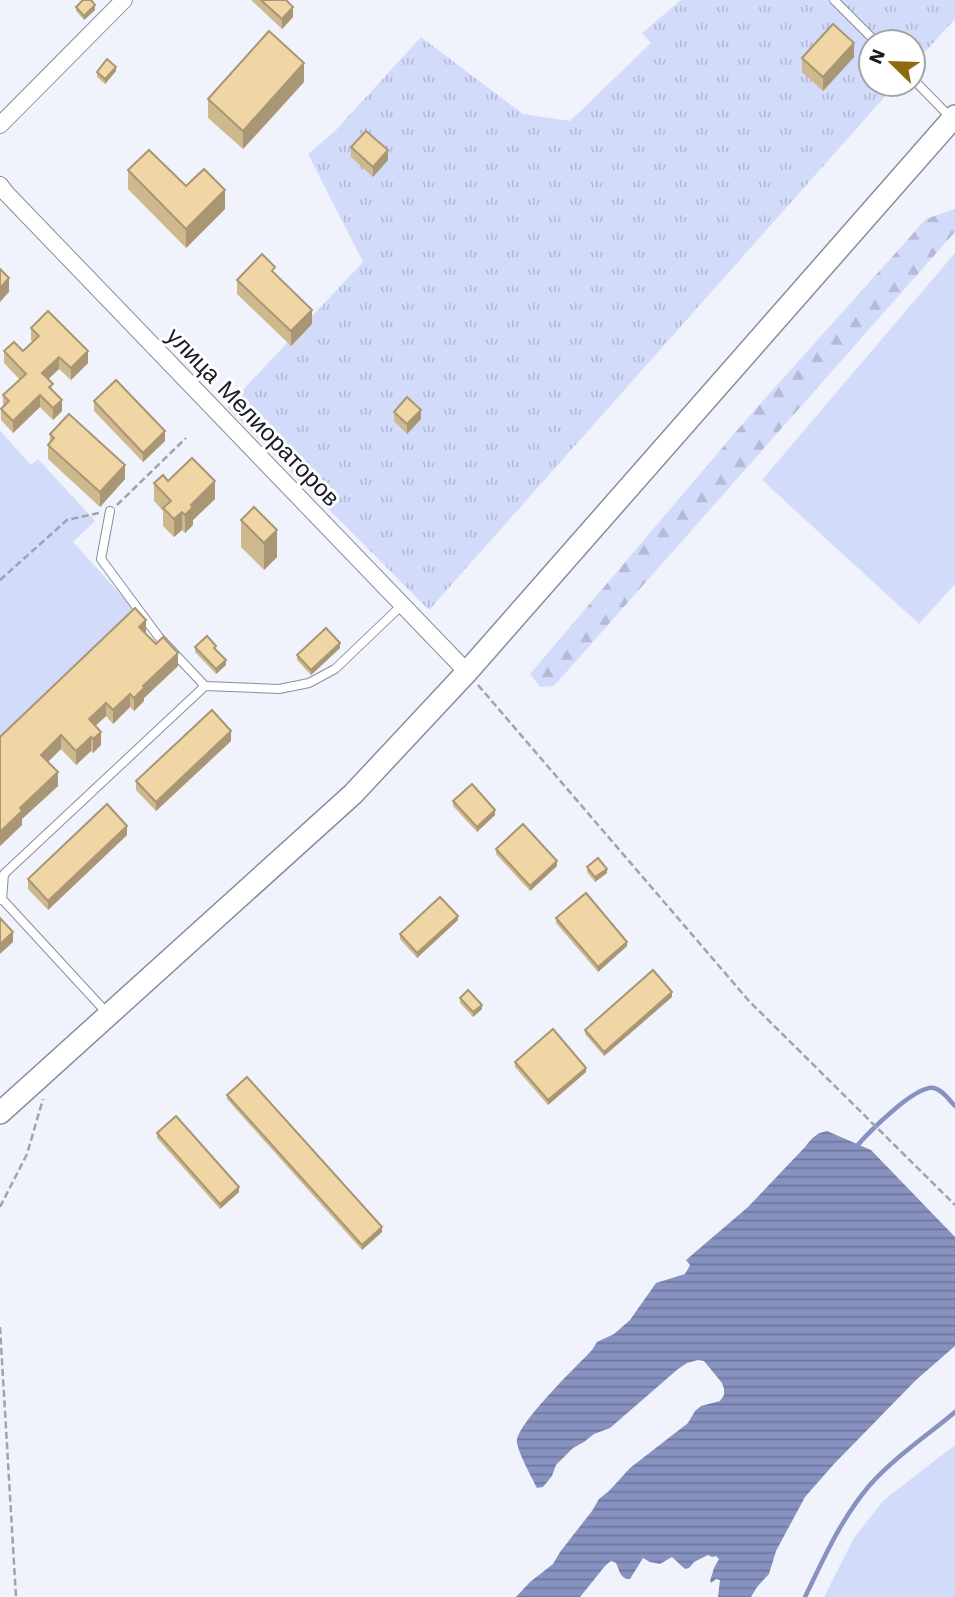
<svg xmlns="http://www.w3.org/2000/svg" width="955" height="1597" font-family="'Work Sans',sans-serif">
<style>
.green{fill:#d3dbfb}
.forest{fill:url(#forest-firs)}
.park{fill:url(#park-tufts)}
.water{fill:url(#water-rules)}
.lines{fill:none;stroke-linecap:round;stroke-linejoin:round}
.stream{stroke:#8792c1;stroke-width:4.5}
.lane-casing{stroke:#888da0;stroke-width:10}
.street-casing{stroke:#888da0;stroke-width:18}
.secondary-casing{stroke:#888da0;stroke-width:24}
.path{stroke:#a0a3aa;stroke-width:2.5;stroke-dasharray:7 3.5;stroke-linecap:butt}
.lane{stroke:#fff;stroke-width:8}
.street{stroke:#fff;stroke-width:16}
.secondary{stroke:#fff;stroke-width:21}
.wall{fill:#ceb88e}
.shaded-wall{fill:#a89674}
.building{fill:#f0d6a5;stroke:#a89674;stroke-width:2}
.labels{text-anchor:middle;stroke-width:6;stroke-linejoin:round;paint-order:stroke}
.street-label{font-size:24px;fill:#1a1c23;stroke:#fff}
</style>
<defs>
<pattern id="forest-firs" width="22" height="20" patternUnits="userSpaceOnUse" patternTransform="scale(1.75)"><rect width="22" height="20" fill="#d3dbfb"/><path d="M5 1l3.5 6h-7zM16 11l3.5 6h-7z" fill="#b5bbd7"/></pattern>
<pattern id="park-tufts" width="24" height="20" patternUnits="userSpaceOnUse" patternTransform="scale(1.75)"><rect width="24" height="20" fill="#d3dbfb"/><path d="M3 7l-1-3M5 7V3M7 7l1-3M15 17l-1-3M17 17v-4M19 17l1-3" fill="none" stroke="#b5bbd7"/></pattern>
<pattern id="water-rules" width="6" height="5" patternUnits="userSpaceOnUse" patternTransform="scale(1.75)"><rect width="6" height="5" fill="#8792c1"/><path d="M0 2.5h6" fill="none" stroke="#6e769c"/></pattern>
</defs>
<rect width="100%" height="100%" fill="#f0f3fb"/>
<g class="green">
<polygon points="955,253 955,584 919,624 762,480"/>
<polygon points="0,431 31,465 38,459 95,521 73,542 141,617 0,745"/>
<polygon points="955,1445 955,1597 824,1597 854,1538 884,1500"/>
</g>
<polygon class="forest" points="955,209 955,232 554,686 540,687 530,674 751,414 926,219"/>
<polygon class="park" points="681,0 955,0 955,19 913,65 913,42 871,42 871,84 896,84 429,610 227,407 363,262 308,154 335,131 421,37 523,114 570,121 651,43 642,33"/>
<path class="water" d="M827,1131L871,1150L955,1237V1346L916,1380L834,1464L805,1497L776,1551L769,1574L757,1587L751,1597H718L720,1580L716,1579L711,1583L710,1581L714,1568L719,1559L716,1556L712,1557L708,1555L694,1562L689,1568L685,1569L672,1557L660,1564L650,1562L643,1558L630,1579C621,1580 619,1570 616,1563L611,1561L605,1566L580,1597H516L530,1582L553,1564L560,1552L592,1511L599,1499L609,1491L630,1468L688,1423L695,1411L701,1406L720,1401L724,1395V1389L722,1383L704,1361L698,1360L687,1363L678,1369L610,1428L594,1434L584,1442L573,1448L556,1465L552,1476L543,1487L537,1488C531,1476 519,1454 517,1443C514,1426 578,1365 592,1350L597,1342L614,1334L630,1320L656,1283L685,1274L690,1265L686,1260L748,1207L805,1147C812,1138 816,1133 827,1131Z"/>
<g class="lines">
<g class="stream">
<path d="M855,1148C868,1133 915,1085 934,1088C943,1090 949,1100 955,1106"/>
<path d="M805,1597C824,1558 841,1519 869,1486C892,1459 928,1435 955,1412"/>
</g>
<g class="lane-casing">
<g id="lane">
<polyline points="834,0 876,42"/>
<polyline points="913,79 952,119"/>
<polyline points="110,511 101,559 158,636 205,686"/>
<polyline points="2,899 107,1013"/>
<polyline points="0,900 2,899 4,874 205,686 279,689 309,683 335,669 402,605"/>
</g>
</g>
<g class="street-casing">
<g id="street">
<polyline points="0,125 124,0"/>
<polyline points="0,185 6,193 467,672"/>
</g>
</g>
<g class="secondary-casing">
<polyline id="secondary" points="0,1113 353,794 467,672 955,116"/>
</g>
<g class="path">
<polyline points="117,505 186,438"/>
<polyline points="0,580 67,520 99,513"/>
<polyline points="478,685 749,1001 955,1205"/>
<polyline points="0,1207 27,1154 43,1099"/>
<polyline points="0,1327 16,1597"/>
</g>
<use href="#lane" class="lane"/>
<use href="#street" class="street"/>
<use href="#secondary" class="secondary"/>
</g>
<g class="wall">
<polygon points="251,0 286,0 293,17 282,29"/>
<polygon points="76,7 95,10 84,20 76,11"/>
<polygon points="854,57 823,91 802,72 802,58"/>
<polygon points="116,71 105,84 97,77 97,72"/>
<polygon points="304,82 243,149 208,118 208,99"/>
<polygon points="351,147 388,160 373,177 351,157"/>
<polygon points="128,170 186,186 225,209 186,248 128,189"/>
<polygon points="275,274 312,324 291,346 237,294 237,280"/>
<polygon points="31,328 88,363 71,380 59,369 48,379 62,411 53,420 40,407 13,433 1,420 1,409 3,406 3,395 20,380 4,363 4,351 23,351 32,342 31,340"/>
<polygon points="94,401 165,441 143,462 94,411"/>
<polygon points="394,412 421,419 407,434 394,421"/>
<polygon points="50,434 125,479 100,507 48,459 48,445 50,443"/>
<polygon points="168,481 215,499 193,520 193,525 185,533 182,530 174,537 163,526 163,511 154,501 154,483"/>
<polygon points="254,507 277,557 264,570 241,547 241,520"/>
<polygon points="146,634 178,666 144,698 144,701 134,711 130,707 113,724 106,716 95,726 101,745 93,753 91,751 76,765 61,749 48,762 58,786 22,819 22,825 0,846 0,737"/>
<polygon points="195,647 216,650 226,665 216,674 195,652"/>
<polygon points="340,648 311,675 297,660 297,655"/>
<polygon points="231,741 156,811 136,790 136,781"/>
<polygon points="453,801 495,815 477,832 453,806"/>
<polygon points="127,835 48,910 28,889 28,879"/>
<polygon points="496,849 557,866 530,891 496,854"/>
<polygon points="587,867 607,873 595,882 587,872"/>
<polygon points="556,918 627,946 598,972 556,923"/>
<polygon points="458,920 417,958 400,939 400,934"/>
<polygon points="672,997 604,1056 585,1034 585,1030"/>
<polygon points="460,998 482,1009 473,1017 460,1003"/>
<polygon points="515,1062 586,1072 548,1105 515,1067"/>
<polygon points="227,1095 382,1232 362,1250 227,1099"/>
<polygon points="157,1133 239,1192 220,1209 157,1138"/>
</g>
<g class="shaded-wall">
<polygon points="95,5 95,10 84,20 84,16"/>
<polygon points="293,7 293,17 282,29 282,19"/>
<polygon points="854,43 854,57 823,91 823,77"/>
<polygon points="304,63 304,82 243,149 243,131"/>
<polygon points="116,67 116,71 105,84 105,79"/>
<polygon points="388,150 388,160 373,177 373,167"/>
<polygon points="225,190 225,209 186,248 186,229"/>
<polygon points="9,278 9,292 0,302 0,288"/>
<polygon points="312,310 312,324 291,346 291,331"/>
<polygon points="88,351 88,363 71,380 71,368"/>
<polygon points="59,357 59,369 42,385 42,373"/>
<polygon points="40,395 40,407 13,433 13,421"/>
<polygon points="62,400 62,411 53,420 53,408"/>
<polygon points="421,410 421,419 407,434 407,424"/>
<polygon points="165,431 165,441 143,462 143,453"/>
<polygon points="125,465 125,479 100,507 100,492"/>
<polygon points="215,481 215,499 193,520 193,525 185,533 185,515 191,505"/>
<polygon points="182,512 182,530 174,537 174,519"/>
<polygon points="277,530 277,557 264,570 264,543"/>
<polygon points="146,620 146,634 139,641 139,627"/>
<polygon points="340,643 340,648 311,675 311,670"/>
<polygon points="178,653 178,666 144,698 144,701 134,711 134,698 143,686"/>
<polygon points="226,660 226,665 216,674 216,669"/>
<polygon points="130,694 130,707 113,724 113,710"/>
<polygon points="106,703 106,716 89,732 89,719"/>
<polygon points="231,731 231,741 156,811 156,802"/>
<polygon points="101,732 101,745 93,753 93,739"/>
<polygon points="61,735 61,749 41,768 41,755"/>
<polygon points="91,737 91,751 76,765 76,751"/>
<polygon points="58,772 58,786 22,819 22,825 0,846 0,832 20,808"/>
<polygon points="495,810 495,815 477,832 477,827"/>
<polygon points="127,826 127,835 48,910 48,901"/>
<polygon points="557,861 557,866 530,891 530,886"/>
<polygon points="607,869 607,873 595,882 595,877"/>
<polygon points="458,916 458,920 417,958 417,953"/>
<polygon points="13,932 13,942 0,954 0,944"/>
<polygon points="627,942 627,946 598,972 598,967"/>
<polygon points="672,992 672,997 604,1056 604,1052"/>
<polygon points="482,1005 482,1009 473,1017 473,1012"/>
<polygon points="586,1068 586,1072 548,1105 548,1100"/>
<polygon points="239,1187 239,1192 220,1209 220,1204"/>
<polygon points="382,1227 382,1232 362,1250 362,1245"/>
</g>
<g class="building">
<polygon points="83,0 91,0 95,5 84,16 76,7"/>
<polygon points="261,0 286,0 293,7 282,19"/>
<polygon points="833,24 854,43 823,77 802,58"/>
<polygon points="269,31 304,63 243,131 208,99"/>
<polygon points="107,59 116,67 105,79 97,72"/>
<polygon points="366,131 388,150 373,167 351,147"/>
<polygon points="149,150 186,186 204,169 225,190 186,229 128,170"/>
<polygon points="262,254 275,267 272,271 312,310 291,331 237,280"/>
<polygon points="0,269 9,278 0,288"/>
<polygon points="48,311 88,351 71,368 59,357 42,373 53,384 49,387 62,400 53,408 40,395 13,421 1,409 9,401 3,395 26,374 4,351 14,342 23,351 39,336 31,328"/>
<polygon points="116,380 165,431 143,453 94,401"/>
<polygon points="407,397 421,410 407,424 394,412"/>
<polygon points="69,414 125,465 100,492 48,445 54,438 50,434"/>
<polygon points="192,458 215,481 191,505 193,507 185,515 182,512 174,519 163,508 171,501 154,483 163,475 168,481"/>
<polygon points="254,507 277,530 264,543 241,520"/>
<polygon points="135,608 146,620 139,627 156,644 163,637 178,653 143,686 144,688 134,698 130,694 113,710 106,703 89,719 101,732 93,739 91,737 76,751 61,735 41,755 58,772 20,808 22,811 0,832 0,737"/>
<polygon points="326,628 340,643 311,670 297,655"/>
<polygon points="207,636 216,646 214,648 226,660 216,669 195,647"/>
<polygon points="212,710 231,731 156,802 136,781"/>
<polygon points="472,784 495,810 477,827 453,801"/>
<polygon points="107,804 127,826 48,901 28,879"/>
<polygon points="523,824 557,861 530,886 496,849"/>
<polygon points="598,858 607,869 595,877 587,867"/>
<polygon points="586,893 627,942 598,967 556,918"/>
<polygon points="440,897 458,916 417,953 400,934"/>
<polygon points="0,918 13,932 0,944"/>
<polygon points="653,970 672,992 604,1052 585,1030"/>
<polygon points="468,990 482,1005 473,1012 460,998"/>
<polygon points="553,1029 586,1068 548,1100 515,1062"/>
<polygon points="247,1077 382,1227 362,1245 227,1095"/>
<polygon points="176,1116 239,1187 220,1204 157,1133"/>
</g>
<g class="labels">
<g class="street-label">
<text transform="translate(253 417) rotate(46)" y="8">улица Мелиораторов</text>
</g>
</g>
<g transform="translate(892 63) rotate(293)"><circle r="33" fill="#ffffff" stroke="#a3a4a7" stroke-width="2"/>
<path d="M0-5L12 26L0 18L-12 26Z" fill="#8e6a0e"/>
<text y="-10" font-size="19" font-weight="bold" text-anchor="middle" fill="#1a1c23">N</text>
</g>
</svg>
